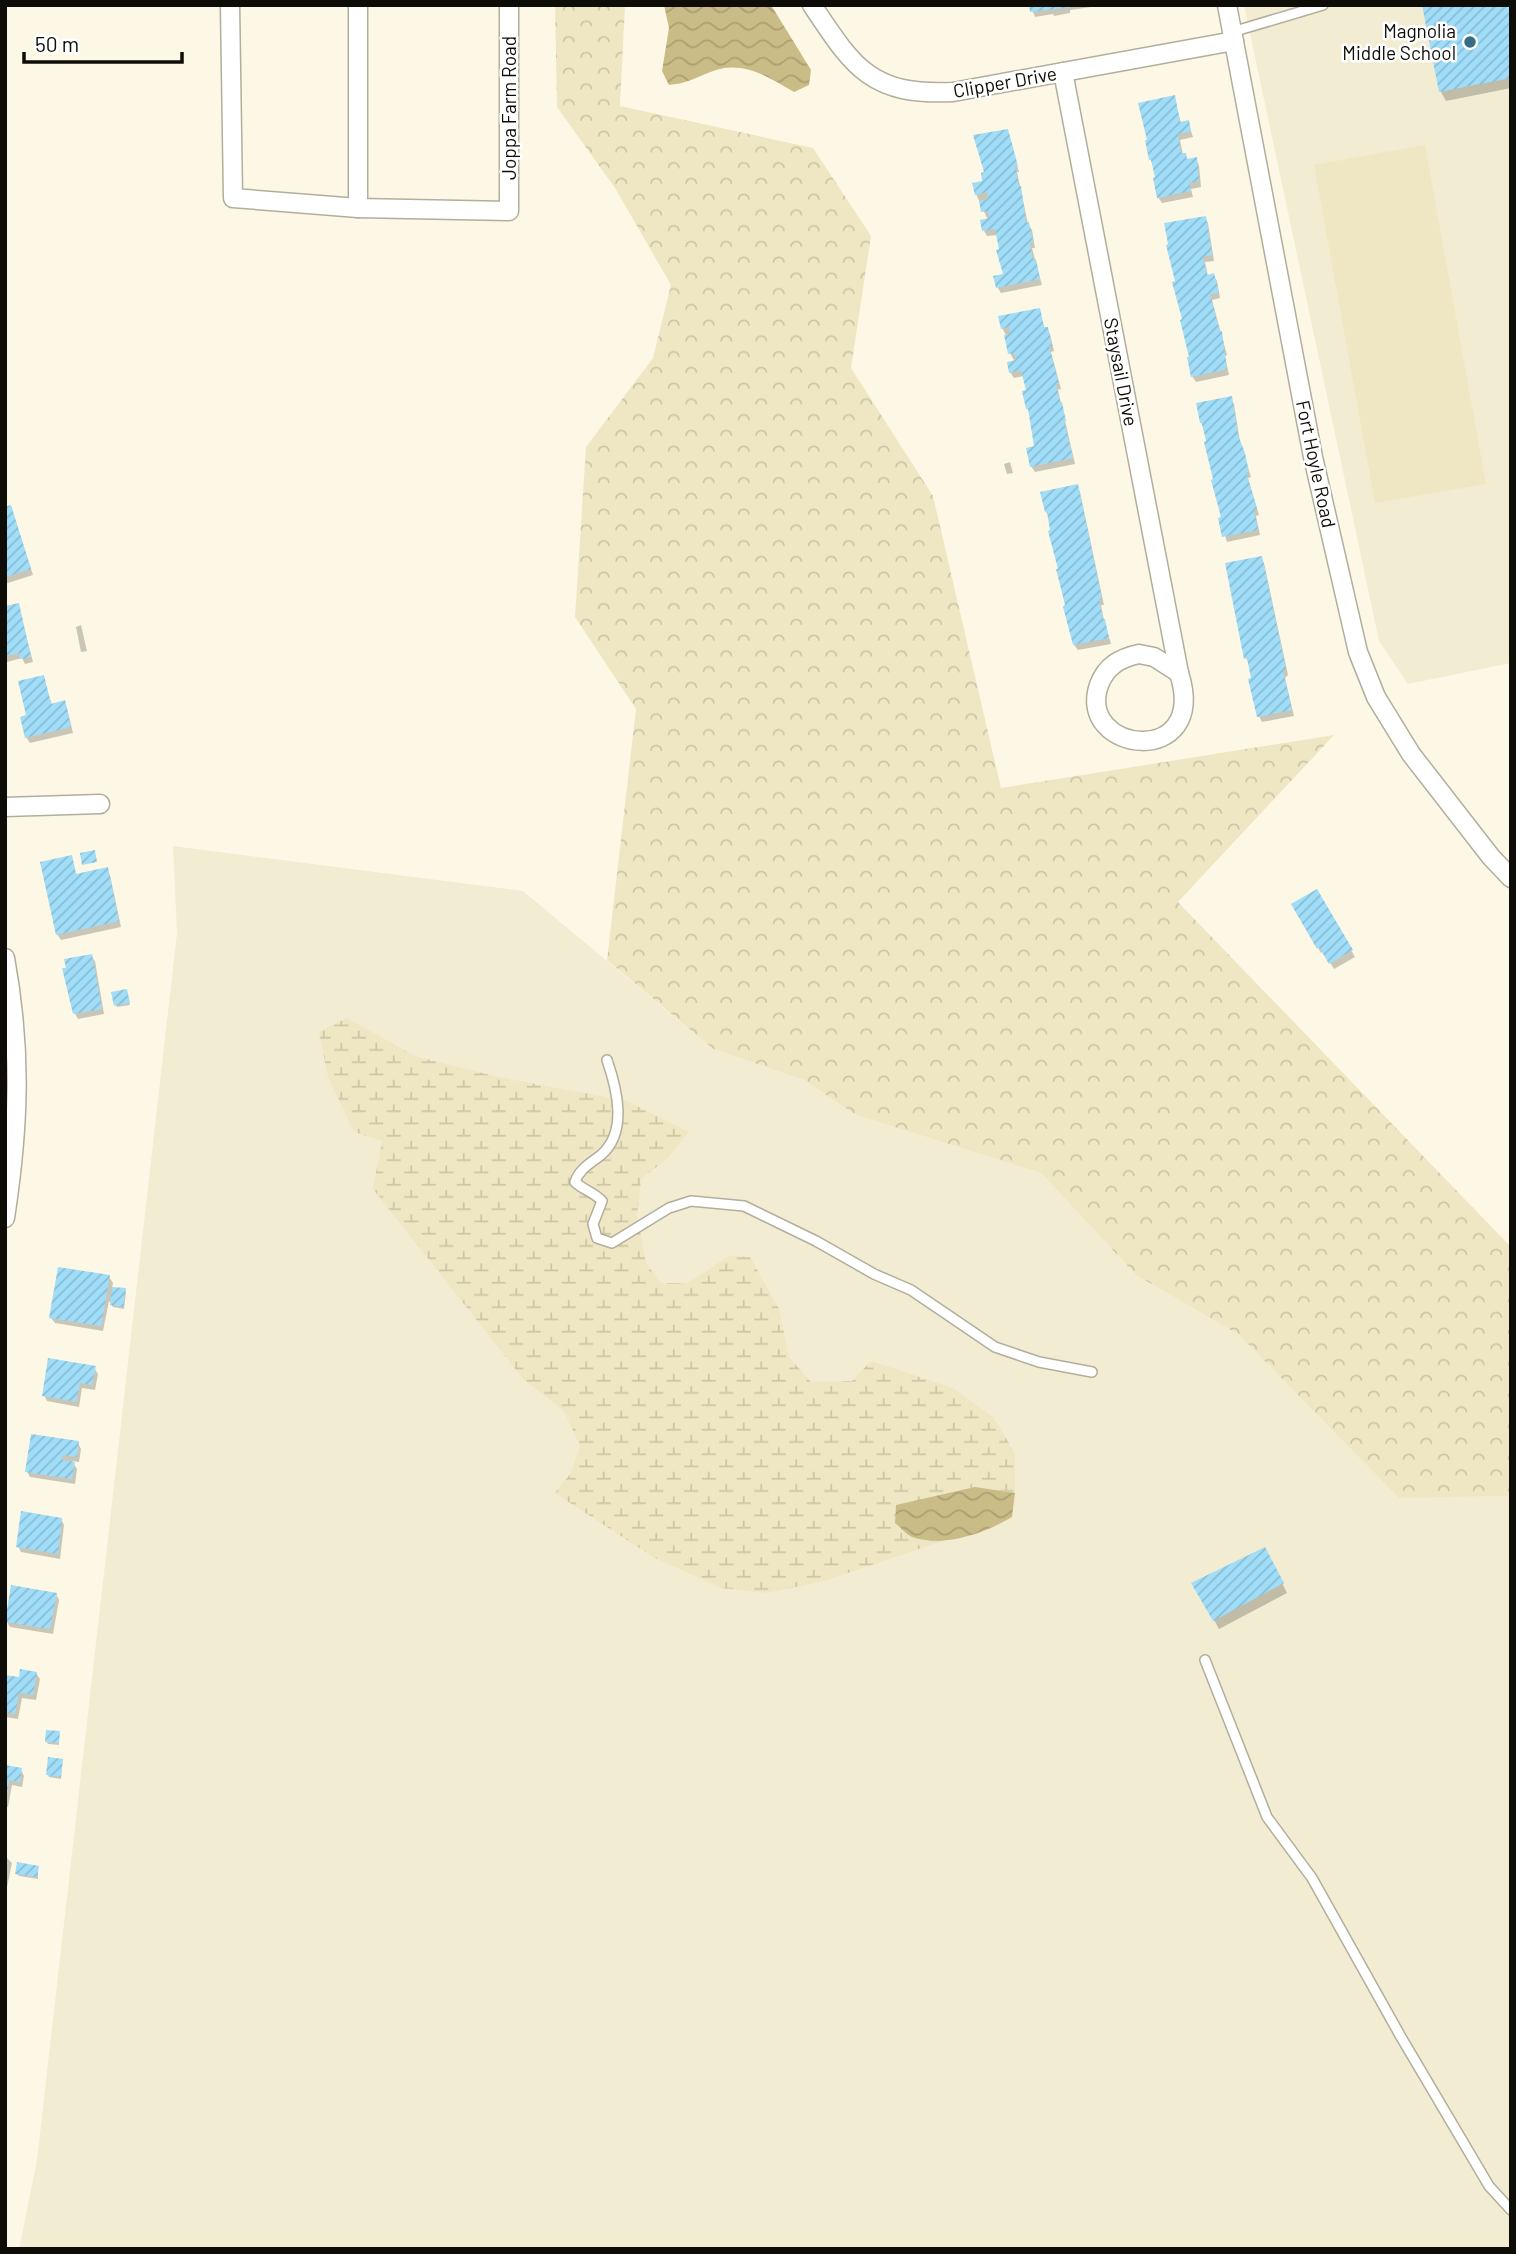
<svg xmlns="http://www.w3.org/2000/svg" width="1516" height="2254" font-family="Barlow,sans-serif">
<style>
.built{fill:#f2ecd2}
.forest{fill:url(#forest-crowns)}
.wetland{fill:url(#wetland-marsh)}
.green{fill:#efe7c3}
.water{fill:url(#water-waves)}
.shadow{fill:#0003}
.building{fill:url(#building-hatch)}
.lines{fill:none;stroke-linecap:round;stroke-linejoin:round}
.lane-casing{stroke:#b2ae9c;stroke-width:12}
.street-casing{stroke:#b2ae9c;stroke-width:21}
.lane{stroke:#fff;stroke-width:9}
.street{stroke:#fff;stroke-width:18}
.poi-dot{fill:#336e86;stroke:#fff;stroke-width:2.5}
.labels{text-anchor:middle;stroke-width:5;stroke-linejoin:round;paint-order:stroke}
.poi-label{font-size:19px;fill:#0e0c07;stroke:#fff;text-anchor:end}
.street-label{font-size:19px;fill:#0e0c07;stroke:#fff}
</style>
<defs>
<pattern id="forest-crowns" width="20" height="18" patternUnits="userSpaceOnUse" patternTransform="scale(1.75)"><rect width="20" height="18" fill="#efe7c3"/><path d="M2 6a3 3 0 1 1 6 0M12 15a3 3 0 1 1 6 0" fill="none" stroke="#ccc5a6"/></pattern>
<pattern id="wetland-marsh" width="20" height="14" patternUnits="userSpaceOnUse" patternTransform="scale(1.75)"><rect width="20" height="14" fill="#efe7c3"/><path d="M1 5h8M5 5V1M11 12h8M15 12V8" fill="none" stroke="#ccc5a6"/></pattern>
<pattern id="water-waves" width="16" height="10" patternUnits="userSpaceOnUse" patternTransform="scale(1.75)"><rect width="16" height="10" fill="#c9bc86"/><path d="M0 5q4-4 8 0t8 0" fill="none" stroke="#aba072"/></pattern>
<pattern id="building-hatch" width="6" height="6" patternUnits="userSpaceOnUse" patternTransform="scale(1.75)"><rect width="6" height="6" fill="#a0ddf8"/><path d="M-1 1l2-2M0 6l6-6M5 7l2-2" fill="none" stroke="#89bcd3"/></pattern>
</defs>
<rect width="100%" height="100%" fill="#fdf8e5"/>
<g class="built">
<polygon points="1244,5 1511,5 1511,663 1408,684 1379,641"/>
<polygon points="173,846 523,891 713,1049 804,1080 856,1115 1041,1173 1136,1275 1239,1335 1399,1497 1511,1496 1511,2249 19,2249 37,2160 177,933"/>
</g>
<polygon class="forest" points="555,5 625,5 620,106 813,148 871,236 851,368 933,496 1001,788 1334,735 1178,902 1511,1247 1511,1496 1399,1498 1239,1335 1136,1275 1041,1173 856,1115 804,1080 713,1049 607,960 636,709 575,617 586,447 653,358 671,285 615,188 557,107"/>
<polygon class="wetland" points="347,1018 415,1056 494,1076 627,1101 689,1132 667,1159 641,1179 637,1216 646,1263 661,1283 688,1283 729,1256 750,1257 779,1309 789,1357 811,1382 852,1381 871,1361 953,1388 993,1417 1015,1453 1015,1493 975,1487 939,1497 911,1536 946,1540 824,1581 768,1593 721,1588 653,1557 555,1493 571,1473 580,1446 564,1411 524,1380 373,1189 382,1141 354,1132 328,1077 319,1032"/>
<polygon class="green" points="1425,145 1486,484 1375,503 1314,165"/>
<g class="water">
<path d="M664,5H771L811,70L809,85L794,92C770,78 745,61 716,70C698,76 690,83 669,85L662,71L669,28Z"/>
<path d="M975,1487L1015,1493L1012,1517C985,1533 944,1548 912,1537C906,1534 900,1527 895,1523L896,1505Z"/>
</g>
<g class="shadow">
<polygon points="1030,5 1106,5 1070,10 1070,13 1054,16 1053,14 1035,17"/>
<polygon points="1511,5 1511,88 1446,101 1441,92"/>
<polygon points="1174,97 1181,123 1188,122 1193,137 1180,140 1183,155 1185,155 1188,161 1196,159 1199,165 1201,187 1191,189 1193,197 1162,203 1158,197 1155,167 1151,160"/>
<polygon points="1007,131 1019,172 1017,172 1028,224 1032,230 1035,248 1032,248 1042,285 1001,293 998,288 1005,276 998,235 987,236 984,231 988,220 976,194 984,183 986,174 975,137"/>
<polygon points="1205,218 1208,223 1214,261 1205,262 1208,276 1213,275 1217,281 1220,298 1212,300 1227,355 1225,356 1229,375 1196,382 1192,376"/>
<polygon points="1039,310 1045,329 1047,328 1050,334 1054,351 1051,352 1061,389 1058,390 1061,403 1075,464 1035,472 1031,466 1036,448 1031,415 1027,408 1028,392 1024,376 1014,378 1010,372 1015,362 1010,353 1006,335 1002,328"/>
<polygon points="1231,398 1234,404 1240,442 1251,477 1248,478 1259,515 1256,516 1260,535 1227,542 1220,519 1223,518 1208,443 1201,422"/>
<polygon points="1010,462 1013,473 1007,474 1004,464"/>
<polygon points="1077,486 1080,492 1104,605 1101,605 1104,620 1111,644 1078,650 1074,645 1050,518 1046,512"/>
<polygon points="11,507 33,575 5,584 5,509"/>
<polygon points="1261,558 1264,563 1288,675 1285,678 1294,716 1262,722 1259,716 1250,665 1246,658"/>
<polygon points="18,605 33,662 25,664 22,658 7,662 5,659 5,608"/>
<polygon points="81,625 87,651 81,652 76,627"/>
<polygon points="43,677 52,705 64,702 67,708 73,733 30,743 26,737 28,717"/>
<polygon points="71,857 77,876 107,869 110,875 121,927 61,940 57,934"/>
<polygon points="1317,891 1355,957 1334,969 1323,951 1321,953 1293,905"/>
<polygon points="91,956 95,961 104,1014 78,1019 75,1014"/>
<polygon points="127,993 130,1005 117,1007 116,1005"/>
<polygon points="109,1277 113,1283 112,1288 125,1290 126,1292 124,1309 113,1307 109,1301 103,1331 55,1323 51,1318"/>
<polygon points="94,1368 98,1374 95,1390 82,1388 79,1407 47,1401 44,1395"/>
<polygon points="78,1443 81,1449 79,1462 72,1461 77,1469 75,1484 30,1477 27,1471"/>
<polygon points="61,1519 64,1525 60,1559 21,1552 18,1546"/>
<polygon points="1270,1558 1287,1593 1219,1629 1194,1584"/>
<polygon points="56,1594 59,1600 53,1634 10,1627 7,1622"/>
<polygon points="36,1673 40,1679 36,1700 22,1698 18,1719 5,1717 5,1677 20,1679"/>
<polygon points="59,1733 59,1745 48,1744 47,1742"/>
<polygon points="62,1760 61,1779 49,1777 48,1775"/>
<polygon points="5,1767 21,1770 24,1776 22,1787 12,1785 8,1807 5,1807"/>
<polygon points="5,1856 12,1863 5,1897"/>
<polygon points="38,1867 38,1879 19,1876 17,1874"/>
</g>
<g class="building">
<polygon points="1029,5 1073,5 1073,7 1030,12"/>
<polygon points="1422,5 1511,5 1511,78 1439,92"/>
<polygon points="1175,95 1180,122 1189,120 1191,131 1178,134 1181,153 1186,153 1187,159 1197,157 1199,181 1189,183 1191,191 1157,198 1153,178 1155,177 1151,160 1149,160 1145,140 1147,140 1138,103"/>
<polygon points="1008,129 1018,166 1015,166 1019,186 1021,186 1026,223 1029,222 1033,242 1030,243 1033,260 1036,259 1040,279 996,288 993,276 1003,274 996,250 999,249 995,229 982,231 980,220 989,218 988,211 981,212 979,201 988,199 987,192 975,195 972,183 982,181 981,173 984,172 973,135"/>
<polygon points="1206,216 1212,255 1203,257 1207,275 1214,273 1219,293 1210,294 1220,332 1222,331 1227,369 1191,377 1187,357 1189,357 1180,320 1182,319 1172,282 1175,281 1166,245 1168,244 1164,223"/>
<polygon points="1040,308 1044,327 1048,327 1052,346 1049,346 1059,384 1056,384 1060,402 1062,402 1066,421 1064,421 1073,458 1030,467 1026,448 1034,446 1028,409 1026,409 1022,391 1026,390 1021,370 1009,373 1007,362 1016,360 1014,353 1008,354 1004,335 1010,334 1009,327 1001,329 998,316"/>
<polygon points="1232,396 1238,435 1245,453 1249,472 1246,472 1257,509 1254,510 1258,530 1222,537 1218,518 1221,517 1211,480 1213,479 1204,442 1206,441 1202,423 1200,423 1196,403"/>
<polygon points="1078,484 1102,599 1099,600 1103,619 1105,619 1109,638 1073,645 1063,607 1065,605 1056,569 1058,569 1048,531 1050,530 1047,512 1045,512 1040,492"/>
<polygon points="11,505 31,569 5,577 5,507"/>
<polygon points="1262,556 1286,669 1283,671 1292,710 1257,717 1248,679 1251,678 1247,658 1244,659 1225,563"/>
<polygon points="19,603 31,657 20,659 19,653 5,656 5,606"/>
<polygon points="44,675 51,704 65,700 71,727 25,738 20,717 26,715 18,681"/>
<polygon points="95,850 97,862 82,865 80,853"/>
<polygon points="72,855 76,874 108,867 119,921 56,935 40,862"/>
<polygon points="1317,889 1353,950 1329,964 1319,947 1317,949 1291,904"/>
<polygon points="92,954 102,1009 73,1014 62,968 66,968 64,959"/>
<polygon points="127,989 130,1003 114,1006 111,992"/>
<polygon points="58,1267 110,1275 101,1326 49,1318"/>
<polygon points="112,1287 126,1288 123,1307 110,1305"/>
<polygon points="48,1358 96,1366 92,1385 80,1383 76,1402 42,1396"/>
<polygon points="31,1434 79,1441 77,1457 63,1455 62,1460 75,1462 72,1479 25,1472"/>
<polygon points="21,1511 62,1518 58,1554 16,1547"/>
<polygon points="1265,1547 1284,1583 1213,1621 1191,1583"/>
<polygon points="11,1585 57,1593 50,1629 5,1622"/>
<polygon points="20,1669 37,1672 33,1695 19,1693 15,1714 5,1712 5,1675 19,1677"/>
<polygon points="46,1730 60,1731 59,1743 45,1742"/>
<polygon points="48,1757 63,1759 61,1777 46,1775"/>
<polygon points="5,1765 22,1768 20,1782 9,1780 7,1796"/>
<polygon points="17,1862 39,1866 37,1877 15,1874"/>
</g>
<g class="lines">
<g class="lane-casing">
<g id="lane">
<polyline points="1232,32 1323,5"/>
<path d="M607,1060C617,1089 628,1132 601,1155C591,1163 579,1169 575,1182C583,1190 594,1192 602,1201L593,1224L597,1238L612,1243L669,1208L691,1201L744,1206L816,1241L874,1274L911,1290L995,1347L1039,1362L1092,1372"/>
<polyline points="1205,1660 1267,1817 1312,1878 1401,2037 1489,2186 1511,2210"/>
</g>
</g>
<g class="street-casing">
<g id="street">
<polyline points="230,5 233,198 358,208 509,211 509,5"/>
<path d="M812,5C854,68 871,96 953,92L1234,41"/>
<polyline points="1227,5 1313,457 1358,652 1376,697 1411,754 1491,857 1511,878"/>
<polyline points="1063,72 1179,673"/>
<polyline points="358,208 358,5"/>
<path d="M1139,654L1154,657L1179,673C1210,770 1075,753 1099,685C1106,666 1120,658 1139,654Z"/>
<polyline points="5,807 100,804"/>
<path d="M5,958C22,1051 19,1126 5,1218"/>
</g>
</g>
<use href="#lane" class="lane"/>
<use href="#street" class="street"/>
</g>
<circle class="poi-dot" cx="1470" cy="42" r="7"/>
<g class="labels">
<g class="poi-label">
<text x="1456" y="38">Magnolia<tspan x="1456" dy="22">Middle School</tspan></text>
</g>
<g class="street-label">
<text transform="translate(1005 82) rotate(-10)" y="7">Clipper Drive</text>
<text transform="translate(509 108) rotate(-90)" y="7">Joppa Farm Road</text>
<text transform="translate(1121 372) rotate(79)" y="7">Staysail Drive</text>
<text transform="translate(1316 464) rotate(78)" y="7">Fort Hoyle Road</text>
</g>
</g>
<rect width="1516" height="2254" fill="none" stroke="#0e0c07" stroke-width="14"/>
<path d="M24 52v10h158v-10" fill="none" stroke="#0e0c07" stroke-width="3.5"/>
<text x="35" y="52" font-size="21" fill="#0e0c07" stroke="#ffffff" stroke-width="5" paint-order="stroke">50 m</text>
</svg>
